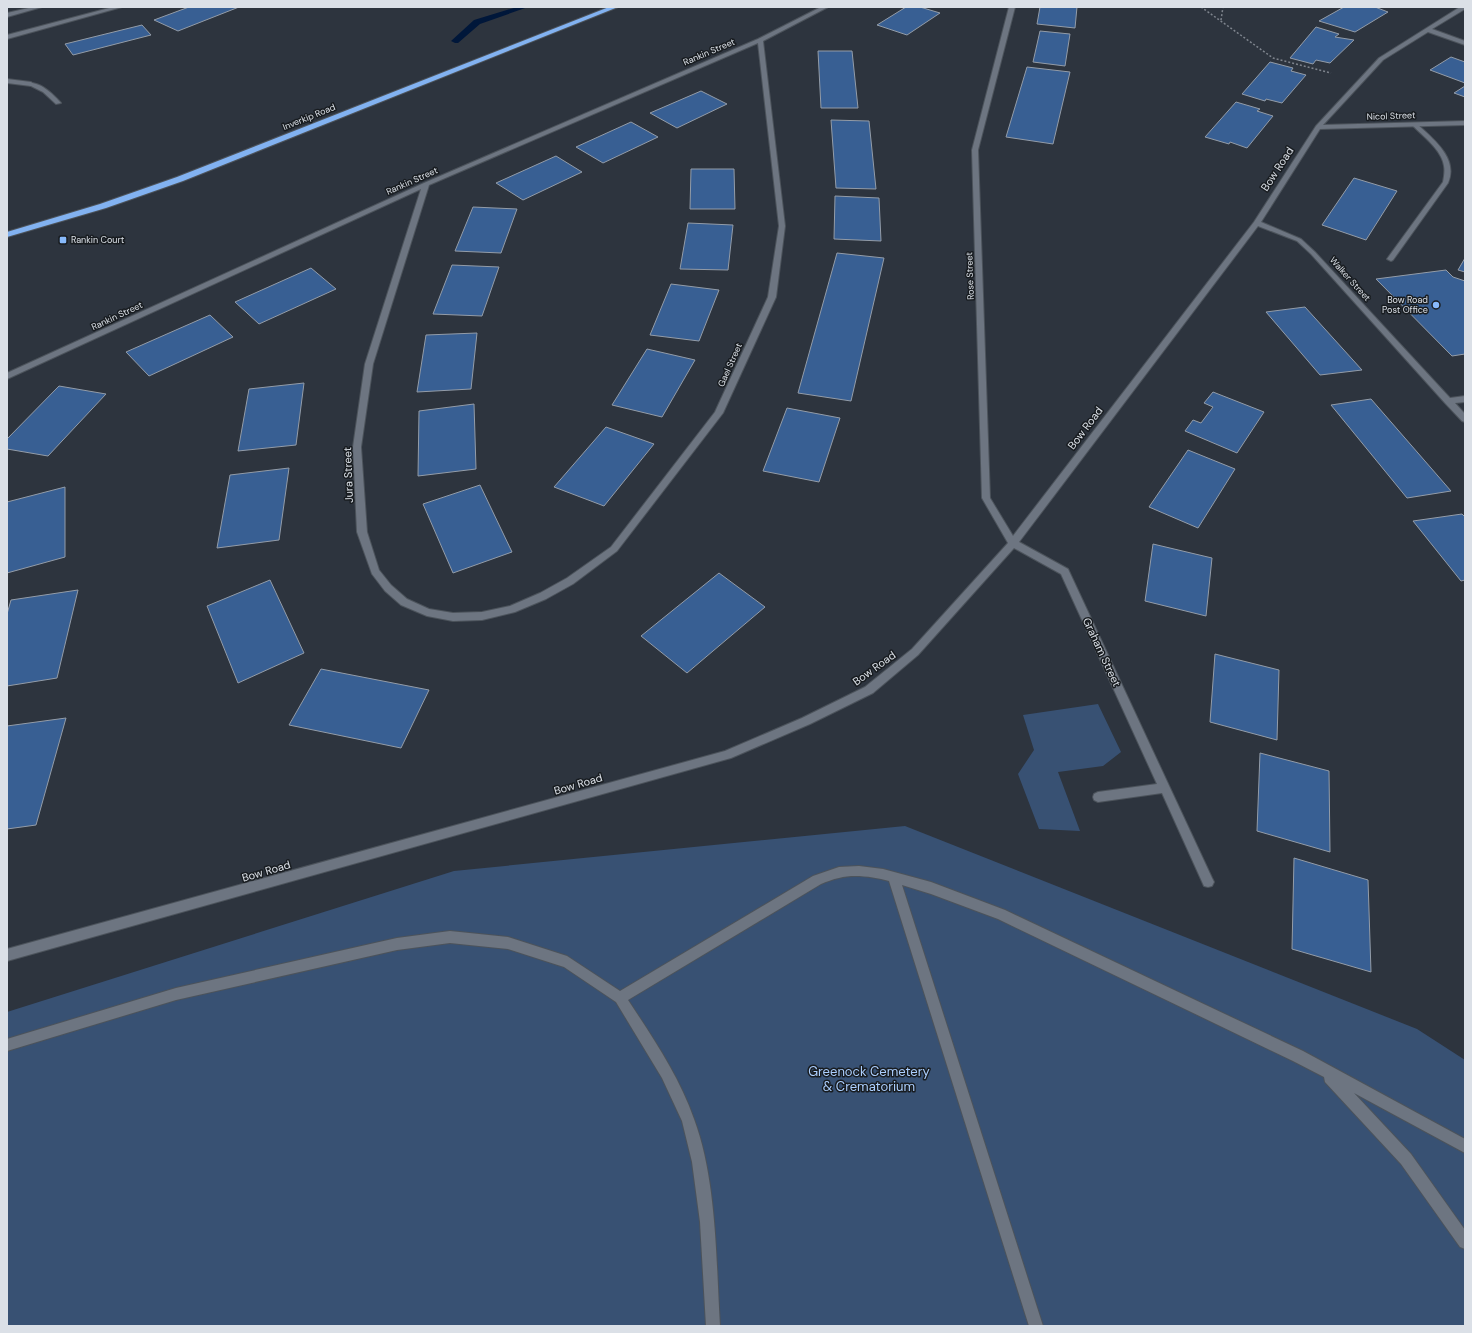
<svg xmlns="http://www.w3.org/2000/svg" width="1472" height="1333" font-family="'DM Sans',sans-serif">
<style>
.green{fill:#385173}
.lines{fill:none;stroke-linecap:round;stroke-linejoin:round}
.stream{fill:#00173a;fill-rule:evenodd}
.building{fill:#385f93;stroke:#939ca8}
.lane-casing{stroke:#4c535b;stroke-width:2}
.street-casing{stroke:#4c535b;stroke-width:2}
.highway-casing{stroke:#4c535b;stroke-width:2}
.path{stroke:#7e848d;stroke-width:1.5;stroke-dasharray:2 2;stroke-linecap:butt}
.lane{fill:#6d7581;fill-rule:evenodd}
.street{fill:#6d7581;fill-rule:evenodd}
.highway{fill:#82b2f1;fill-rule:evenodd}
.poi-dot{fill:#88bafc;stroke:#181c20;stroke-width:1.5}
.labels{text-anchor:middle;stroke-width:3;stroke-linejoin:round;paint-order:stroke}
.far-street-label{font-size:9px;fill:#dbe0e7;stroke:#181c20}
.far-poi-label{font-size:9px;fill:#dbe0e7;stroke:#181c20;text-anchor:start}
.street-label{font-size:11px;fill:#dbe0e7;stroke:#181c20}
.near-park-label{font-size:13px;fill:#accffe;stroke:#181c20}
</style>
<rect width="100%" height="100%" fill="#2d343e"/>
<g class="green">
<polygon points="1098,704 1121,752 1103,766 1058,772 1080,831 1039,829 1018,774 1034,750 1023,715"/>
<polygon points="905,826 1417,1029 1465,1060 1465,1326 7,1326 7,1012 454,871"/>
</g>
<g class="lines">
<polygon class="stream" points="517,7 528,7 480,24 458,43 455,43 451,41 474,20"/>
</g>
<g class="building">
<polygon points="189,7 239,7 178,31 154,20"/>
<polygon points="906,7 920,7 940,13 907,35 877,25"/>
<polygon points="1040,7 1077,7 1075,28 1037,24"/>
<polygon points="1344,7 1375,7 1388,12 1355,32 1319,21"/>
<polygon points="142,25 151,35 73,55 65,44"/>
<polygon points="1316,27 1339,34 1335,37 1354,40 1330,63 1316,60 1313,64 1290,58"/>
<polygon points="1040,31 1070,34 1065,66 1033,62"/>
<polygon points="818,51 852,51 858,108 821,108"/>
<polygon points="1451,57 1465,62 1465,83 1430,70"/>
<polygon points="1270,62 1293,68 1291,71 1306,75 1282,103 1266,99 1265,101 1242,94"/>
<polygon points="1027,67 1070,72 1053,144 1006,137"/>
<polygon points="1465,86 1465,97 1454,93"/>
<polygon points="701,91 727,104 677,128 650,113"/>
<polygon points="1236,102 1260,109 1257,111 1273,116 1247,148 1230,142 1229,144 1205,137"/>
<polygon points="831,120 869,121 876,189 836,188"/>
<polygon points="631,122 658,137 603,163 576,147"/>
<polygon points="556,156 582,172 523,200 496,183"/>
<polygon points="691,169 734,169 735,209 690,209"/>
<polygon points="1354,178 1397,191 1366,240 1322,225"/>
<polygon points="835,196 879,198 881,241 834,239"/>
<polygon points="473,207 517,209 501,253 455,251"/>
<polygon points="688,223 733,225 728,270 680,269"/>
<polygon points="837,253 884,258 851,401 798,393"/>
<polygon points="1465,258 1465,272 1458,270"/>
<polygon points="452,265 499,267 482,316 433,314"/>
<polygon points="311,268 336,289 259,324 235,302"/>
<polygon points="1446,270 1453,277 1465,281 1465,354 1452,356 1376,279"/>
<polygon points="671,284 719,290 699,341 650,335"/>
<polygon points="1305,307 1362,370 1320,375 1266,312"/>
<polygon points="210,315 233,337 149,376 126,352"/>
<polygon points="477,333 471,389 417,392 426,335"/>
<polygon points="647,349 695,360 662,417 612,405"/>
<polygon points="304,383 296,445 238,451 249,389"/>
<polygon points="59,386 106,394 48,456 7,449 7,439"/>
<polygon points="1213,392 1264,412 1237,453 1185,431 1193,420 1201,423 1213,407 1204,403"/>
<polygon points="1371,399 1451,491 1407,498 1331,405"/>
<polygon points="474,404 476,469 418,476 419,411"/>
<polygon points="787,408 840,418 819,482 763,471"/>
<polygon points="606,427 654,444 604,506 554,487"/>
<polygon points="1188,450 1235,469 1198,528 1149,507"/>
<polygon points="289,468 279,540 217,548 230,475"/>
<polygon points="480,485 512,552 453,573 423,504"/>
<polygon points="65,487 65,557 7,573 7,502"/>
<polygon points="1462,514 1465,517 1465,580 1461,581 1413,521"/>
<polygon points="1153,544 1212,558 1206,616 1145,601"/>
<polygon points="719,573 765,607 687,673 641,636"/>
<polygon points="270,580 304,653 238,683 207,606"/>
<polygon points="78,590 57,678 7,686 7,614 11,600"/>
<polygon points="1215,654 1279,670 1277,740 1210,722"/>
<polygon points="321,669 429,690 401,748 289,725"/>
<polygon points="66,718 36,825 7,829 7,726"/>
<polygon points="1260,753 1329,771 1330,852 1257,831"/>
<polygon points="1294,858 1368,880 1371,972 1292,949"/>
</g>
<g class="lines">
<g class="lane-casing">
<g id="lane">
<polygon points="33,7 42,7 7,17 7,13"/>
<path d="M29,83C41,82 54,95 61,103L56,104L43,92L29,85Z"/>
<path d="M1412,123H1416C1432,138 1459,158 1448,183L1393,260L1391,261L1387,259L1443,182C1444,177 1445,171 1444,166C1442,150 1423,136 1412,125Z"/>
<path d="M859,866L883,869L931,882L1005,910L1303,1051L1465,1139V1153L1354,1093L1411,1154L1465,1230V1249L1460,1247L1401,1164L1325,1082L1324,1077L1293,1061L998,919L931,894L902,885L1043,1326H1029L889,881C874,877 854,874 839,878C833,879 826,882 821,884L628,1000C653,1038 679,1076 694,1119C717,1181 716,1261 720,1326H706L700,1222L692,1162L682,1121L662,1078L616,1002L564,967L508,949L450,943L397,950L176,1000L7,1051V1039L176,988L397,938L450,931L508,937L567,956L620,991L813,876L839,867Z"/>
</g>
</g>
<g class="street-casing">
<g id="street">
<polygon points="113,7 122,7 7,39 7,35"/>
<path d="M821,7H828L763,41L785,226L776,297L723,413L617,551L573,584L546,599L515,612L482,620L453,621L427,616L401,605L385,591L372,574L357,532L353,447L365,364L421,189L7,379V373L424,183L758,39ZM758,43L779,226L768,297L715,412L611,547L567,578L540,593L510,606L482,612L453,613L429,609L407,599L391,585L379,570L367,532L361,447L373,364L429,185Z"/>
<polygon points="1009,7 1015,7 978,150 990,498 1013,536 1254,222 1316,126 1379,58 1460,7 1465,7 1465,9 1432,29 1465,41 1465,45 1428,32 1383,60 1323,125 1465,121 1465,125 1320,129 1261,222 1301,239 1315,252 1450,398 1465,396 1465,402 1455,403 1465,414 1465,422 1462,421 1445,403 1311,254 1297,241 1258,226 1019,542 1068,569 1212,878 1214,882 1212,886 1208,887 1204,886 1162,793 1098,802 1094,800 1093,797 1094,794 1098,792 1157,784 1061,574 1014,548 918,655 873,693 810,724 731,758 7,961 7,949 725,751 802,718 865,687 912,649 1008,543 982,498 972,150"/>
<polygon points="7,79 31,82 34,84 31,86 7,83"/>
</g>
</g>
<g class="highway-casing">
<polygon id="highway" points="609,7 618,7 183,181 106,208 7,237 7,232 100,204 177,177"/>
</g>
<g class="path">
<polyline points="1201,7 1273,58 1331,73"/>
<polyline points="1221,20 1223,7"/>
</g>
<use href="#lane" class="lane"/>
<use href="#street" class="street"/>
<use href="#highway" class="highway"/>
</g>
<g class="poi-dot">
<rect x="59" y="236" width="8" height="8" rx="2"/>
<circle cx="1436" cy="305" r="4"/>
</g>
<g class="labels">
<g class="far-street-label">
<text transform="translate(709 52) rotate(-23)" y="3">Rankin Street</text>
<text transform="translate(1391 116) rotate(-2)" y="3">Nicol Street</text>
<text transform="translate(309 117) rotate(-22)" y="3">Inverkip Road</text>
<text transform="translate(412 181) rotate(-24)" y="3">Rankin Street</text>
<text transform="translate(970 276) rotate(-92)" y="3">Rose Street</text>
<text transform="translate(1350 279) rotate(48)" y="3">Walker Street</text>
<text transform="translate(117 316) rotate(-25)" y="3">Rankin Street</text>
<text transform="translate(730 365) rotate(-66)" y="3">Gael Street</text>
</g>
<g class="far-poi-label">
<text x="71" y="243">Rankin Court</text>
<text x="1428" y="303" text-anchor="end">Bow Road<tspan x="1428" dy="10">Post Office</tspan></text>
</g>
<g class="street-label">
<text transform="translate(1277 169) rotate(-57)" y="4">Bow Road</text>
<text transform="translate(1085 428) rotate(-53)" y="4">Bow Road</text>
<text transform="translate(348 475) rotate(-92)" y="4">Jura Street</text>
<text transform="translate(1102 652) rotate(65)" y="4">Graham Street</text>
<text transform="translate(874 668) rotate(-36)" y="4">Bow Road</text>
<text transform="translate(578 784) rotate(-16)" y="4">Bow Road</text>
<text transform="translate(266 871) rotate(-16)" y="4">Bow Road</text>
</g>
<g class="near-park-label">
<text x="869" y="1076">Greenock Cemetery<tspan x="869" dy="15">&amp; Crematorium</tspan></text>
</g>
</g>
<rect width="1472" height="1333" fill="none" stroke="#dbe0e7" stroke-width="16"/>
</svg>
